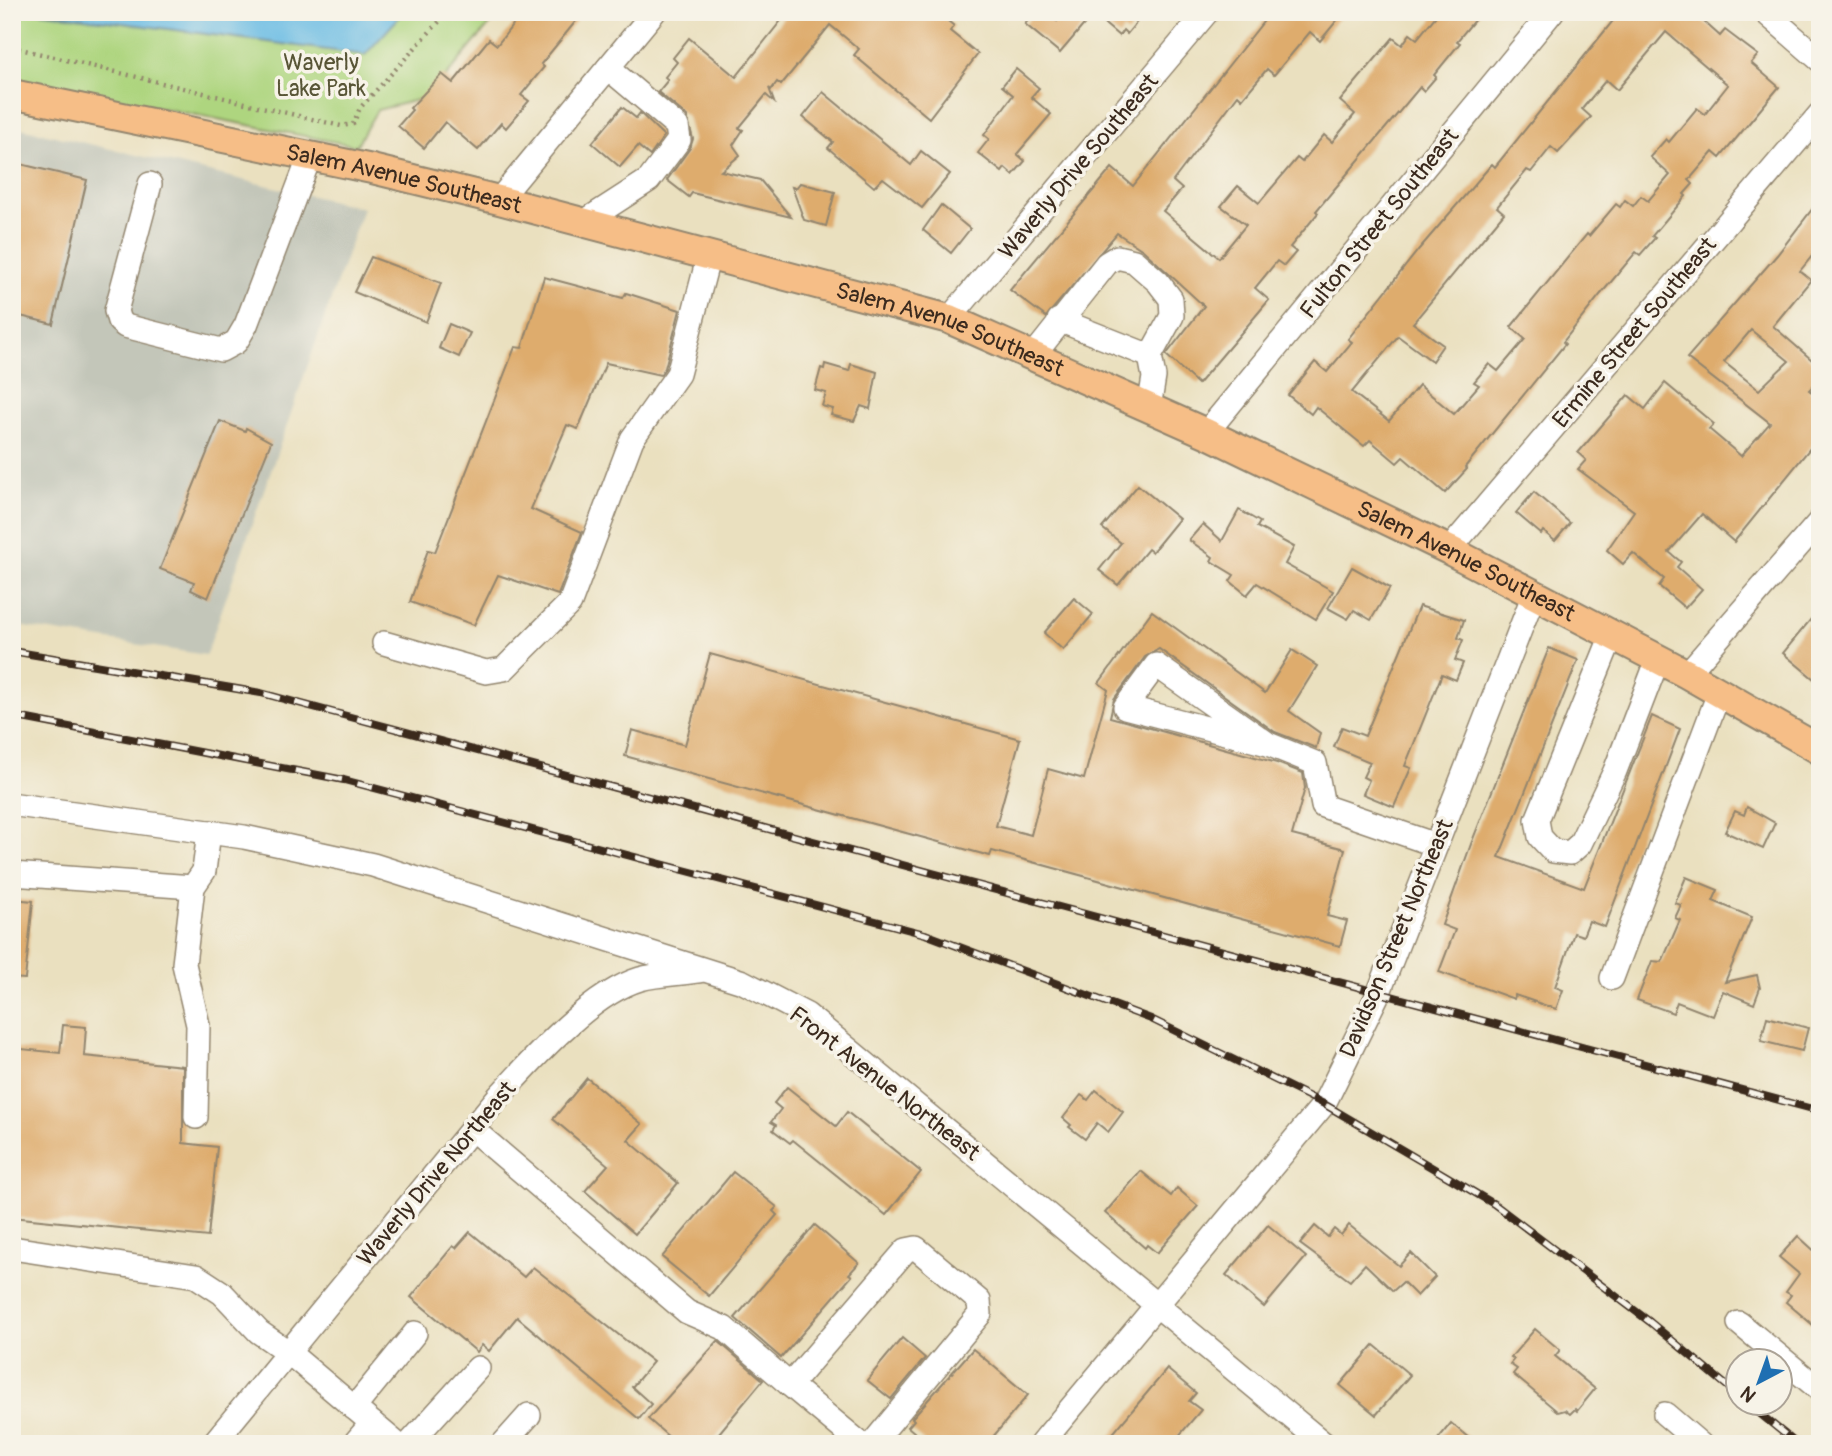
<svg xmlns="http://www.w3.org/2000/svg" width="1832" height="1456" font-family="Pangolin,sans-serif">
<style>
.industrial{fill:#c3c6b9}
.green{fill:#aed57f;stroke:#74804e;stroke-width:2}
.water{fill:#68bbe4;stroke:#527281;stroke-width:2}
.building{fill:#deac6d;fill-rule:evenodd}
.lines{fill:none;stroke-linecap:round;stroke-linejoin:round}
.minor-casing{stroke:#92856e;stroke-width:26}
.major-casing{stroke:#92856e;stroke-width:32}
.path{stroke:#92856e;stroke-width:4.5;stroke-dasharray:2 5;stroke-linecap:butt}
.minor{stroke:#fff;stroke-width:23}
.major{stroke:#f6be87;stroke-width:28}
.rail-casing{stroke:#3b2a1e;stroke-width:8}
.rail{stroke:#f7f3e8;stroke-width:5;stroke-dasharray:16;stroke-linecap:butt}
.labels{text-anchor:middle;stroke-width:7;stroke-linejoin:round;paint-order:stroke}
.park-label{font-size:23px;fill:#585536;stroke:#f7f3e8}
.street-label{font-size:23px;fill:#3b2a1e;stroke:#f7f3e8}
</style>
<rect width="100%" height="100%" fill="#f7f3e8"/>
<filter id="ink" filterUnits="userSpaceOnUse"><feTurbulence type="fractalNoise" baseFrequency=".0143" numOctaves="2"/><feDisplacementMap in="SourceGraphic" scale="14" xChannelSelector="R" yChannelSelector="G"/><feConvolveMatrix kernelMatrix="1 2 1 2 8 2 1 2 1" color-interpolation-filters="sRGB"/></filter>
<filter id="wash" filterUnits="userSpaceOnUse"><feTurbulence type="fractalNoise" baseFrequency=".00686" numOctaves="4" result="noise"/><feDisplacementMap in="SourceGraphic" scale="28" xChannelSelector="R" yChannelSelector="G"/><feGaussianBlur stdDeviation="1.57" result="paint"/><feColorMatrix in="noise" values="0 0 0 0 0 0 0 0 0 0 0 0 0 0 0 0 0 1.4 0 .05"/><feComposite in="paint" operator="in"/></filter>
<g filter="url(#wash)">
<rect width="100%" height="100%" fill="#eae0bf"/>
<polygon class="industrial" points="12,126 363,208 206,655 12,625"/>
<polygon class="green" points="12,12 500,12 429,97 377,110 356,146 12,79"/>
<polygon class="water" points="39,12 404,12 365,55"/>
<g id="blocks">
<g class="building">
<polygon points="523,12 566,12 576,21 541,64 544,67 521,95 529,101 506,128 501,123 478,150 445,122 424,148 398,126 412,110 410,108 442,74 453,83 489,39 497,45"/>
<polygon points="788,12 937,12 954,26 950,31 978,54 929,118 854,55 859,49 830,25 781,85 777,82 771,90 769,88 774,102 766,95 739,128 743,130 733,145 740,155 721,171 760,180 791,217 692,193 689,197 667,180 690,148 693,139 687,116 658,92 668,80 665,77 677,62 673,58 689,38 736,77"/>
<polygon points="1035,12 1047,12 1057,21 1064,12 1145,12 1127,34 1123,30 1119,36 1093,14 1060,53 1025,24"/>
<polygon points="1271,12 1344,12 1320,41 1310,32 1274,75 1267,69 1242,99 1238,95 1173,181 1182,189 1163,211 1219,258 1246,225 1221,206 1238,186 1259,203 1297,158 1302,162 1324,135 1332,142 1355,114 1340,101 1393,38 1402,45 1410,34 1417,39 1439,12 1481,12 1457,41 1460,43 1434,75 1436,77 1424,91 1420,87 1316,211 1318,213 1290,247 1296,252 1284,266 1277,261 1255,288 1269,300 1198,384 1166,355 1204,306 1143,250 1117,233 1046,317 1010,290 1112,168 1133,186"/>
<path d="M1620,12H1693L1720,36L1725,30L1758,55L1751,63L1779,87L1720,158L1713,152L1689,180L1693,184L1684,194L1686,196L1652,236L1655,238L1640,255L1636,252L1600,295L1563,342L1565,344L1465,467L1467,469L1445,493L1403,457L1397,463L1370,440L1364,446L1316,407L1311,414L1288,395L1315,362L1327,372L1352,342L1348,339L1419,249L1492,164L1495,167ZM1666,32L1728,85L1705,114L1697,108L1669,142L1666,139L1650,157L1670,175L1648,201L1641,196L1633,206L1625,200L1620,207L1616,204L1589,236L1587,234L1511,327L1525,339L1498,371L1489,364L1474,382L1479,385L1454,414L1419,385L1389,421L1352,392L1398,336L1432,361L1443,345L1413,323L1504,213L1497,207L1527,170L1531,172L1551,147L1558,153L1591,117L1582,109L1606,80L1617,90Z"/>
<polygon points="1016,69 1039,88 1031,97 1051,114 1017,154 1025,161 1013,175 1005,168 1002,172 978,153 989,139 984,135 1013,95 1002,86"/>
<polygon points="823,92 911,165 921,151 950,174 922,208 883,178 874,187 828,148 833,142 803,117"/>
<polygon points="622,107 636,118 640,113 664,136 650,156 638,146 620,167 592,143"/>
<polygon points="12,162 87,180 53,324 12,314"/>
<polygon points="800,183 835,192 826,226 804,220 792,187 796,188"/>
<path d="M1820,199V246L1800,271L1811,280L1773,326L1820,367V379L1809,390L1820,399V436L1734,542L1702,514L1669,552L1681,562L1677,567L1702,589L1685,608L1659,586L1664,579L1633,553L1623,564L1607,550L1634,511L1578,469L1586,460L1578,453L1628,395L1645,409L1665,383L1714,424L1709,429L1741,456L1770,423L1687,358L1777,255ZM1751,330L1789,361L1759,390L1724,362Z"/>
<polygon points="941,205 970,229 951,253 923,230"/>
<polygon points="371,257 441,283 426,322 354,292"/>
<polygon points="544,277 623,298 626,293 680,310 665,368 660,375 606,363 578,429 567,425 531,509 582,532 558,595 498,575 474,625 410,602 428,550 435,552 515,347 522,348"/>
<polygon points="449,324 470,333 459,357 439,348"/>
<polygon points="825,364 849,371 851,364 877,372 870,409 861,406 854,421 831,415 833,409 822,406 826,393 815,390 821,368 824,369"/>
<polygon points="220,421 245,431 246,428 271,442 208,598 191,590 194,582 160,569"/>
<polygon points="1138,485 1179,519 1152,552 1148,549 1118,585 1099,570 1121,543 1102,528"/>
<polygon points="1534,492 1570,523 1555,541 1543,531 1541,534 1516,513"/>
<polygon points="1239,510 1260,522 1257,527 1294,547 1285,564 1333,591 1316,619 1257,583 1247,595 1230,581 1234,575 1211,561 1213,557 1189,540 1203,524 1222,541"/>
<polygon points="1352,567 1390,588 1371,620 1354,610 1348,619 1328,608"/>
<polygon points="1074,598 1093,614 1063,650 1044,633"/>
<polygon points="1419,606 1464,620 1458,638 1463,640 1455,660 1463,663 1456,680 1442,674 1405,766 1411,768 1394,807 1363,794 1369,780 1363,777 1370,762 1334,747 1342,727 1365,736"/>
<polygon points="1820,608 1820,684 1783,653"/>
<polygon points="1152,611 1265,693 1292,650 1317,666 1289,711 1320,733 1316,748 1275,732 1159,649 1145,657 1114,699 1110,717 1277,763 1303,773 1305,788 1292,835 1345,849 1327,916 1347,921 1340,946 992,851 990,856 625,756 632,730 685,745 710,654 1020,739 996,826 1031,835 1048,769 1084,779 1108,690 1099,683"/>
<polygon points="1549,648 1578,660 1499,857 1584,888 1652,716 1680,729 1605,927 1589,921 1583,936 1574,933 1555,987 1563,990 1556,1009 1515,995 1514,999 1439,972 1455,930 1442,925 1471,844"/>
<polygon points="1747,807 1775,823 1763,849 1725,832 1735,811 1744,815"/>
<polygon points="1686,877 1718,890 1713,901 1752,917 1725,982 1757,975 1760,988 1754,1004 1723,991 1713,1016 1677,1002 1673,1013 1637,1000 1652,961 1662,962 1680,920 1675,918 1681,905 1675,903"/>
<polygon points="12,899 33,901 25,979 12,978"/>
<polygon points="1767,1017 1808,1028 1802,1051 1761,1041"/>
<polygon points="63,1025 86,1027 84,1056 183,1066 183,1143 217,1147 208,1237 12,1217 12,1048 60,1053"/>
<polygon points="587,1078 642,1124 628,1140 678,1183 635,1234 585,1191 608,1165 553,1119"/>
<polygon points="787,1087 836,1126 847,1112 921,1172 886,1215 793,1140 790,1143 773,1130 776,1125 771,1122 781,1109 774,1103"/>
<polygon points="1096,1090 1123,1112 1108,1132 1097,1123 1085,1139 1069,1127 1071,1125 1063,1118 1081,1095 1088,1100"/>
<polygon points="1141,1171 1171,1196 1177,1188 1198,1206 1157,1253 1147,1245 1145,1248 1105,1213"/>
<polygon points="733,1172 777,1207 773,1211 777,1215 709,1296 662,1257"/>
<polygon points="815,1225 859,1263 849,1274 852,1276 781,1358 735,1318"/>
<polygon points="1268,1225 1306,1257 1264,1307 1226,1275"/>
<polygon points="1349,1225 1399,1266 1411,1253 1435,1277 1417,1296 1403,1282 1393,1291 1365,1264 1350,1281 1300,1244 1315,1226 1328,1237 1334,1229 1341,1235"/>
<polygon points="470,1232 524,1277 533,1267 653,1362 632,1387 651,1404 639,1419 517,1317 489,1351 482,1345 477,1352 411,1297 453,1246 456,1248"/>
<polygon points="1798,1236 1820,1256 1820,1331 1786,1302 1791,1295 1786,1292 1799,1274 1779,1257"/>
<polygon points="1535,1329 1560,1350 1555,1356 1595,1389 1577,1411 1575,1409 1570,1414 1565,1410 1558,1412 1513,1374 1517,1369 1510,1364 1514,1359 1511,1357"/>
<polygon points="902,1338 925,1358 891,1399 867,1380"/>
<polygon points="718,1341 763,1380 710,1444 677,1444 648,1419"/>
<polygon points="1374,1345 1410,1375 1376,1415 1340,1385"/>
<polygon points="973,1349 1028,1395 987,1444 928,1444 908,1427 914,1420 912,1418"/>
<polygon points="1167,1369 1196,1393 1189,1401 1201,1410 1172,1444 1104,1444"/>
<polygon points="1451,1423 1476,1444 1434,1444"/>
</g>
</g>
</g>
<g filter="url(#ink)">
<use href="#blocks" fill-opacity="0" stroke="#92856e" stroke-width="2"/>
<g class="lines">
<g class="minor-casing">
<g id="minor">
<polyline points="1765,12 1820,60"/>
<polyline points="150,184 116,311 119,321 125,326 221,350 236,342 246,325 310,156"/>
<polyline points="499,200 654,12"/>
<polyline points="584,222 649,180 679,140 677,126 608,68"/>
<polyline points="949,319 1207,12"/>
<polyline points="1059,320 1150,356"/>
<polyline points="1034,355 1107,263 1117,257 1134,261 1158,282 1171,299 1172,316 1150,356 1154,377 1149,408"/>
<polyline points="1206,433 1552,12"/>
<polyline points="1449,550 1820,114"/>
<polyline points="1612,635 1537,820 1540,837 1553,851 1570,853 1580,844 1615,771 1658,659"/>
<polyline points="384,643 486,672 504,669 570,603 632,439 678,374 709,255"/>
<polyline points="1687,674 1820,521"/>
<polyline points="1268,744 1125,707 1156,665 1268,744 1315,763 1323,806 1436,845"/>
<polyline points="12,807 17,805 244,837 373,865 743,982 807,1015 1324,1444"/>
<polyline points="12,874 193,887"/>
<polyline points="1612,978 1719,693"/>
<polyline points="196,1117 198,1025 184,964 193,887 204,871 209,832"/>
<polyline points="472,1129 687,1312 724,1328 790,1385 906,1250 916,1248 979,1301 980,1314 872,1444"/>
<polyline points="12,1248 196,1276 222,1293 259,1332 288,1352 397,1444"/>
<polyline points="1739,1323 1820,1390"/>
<polyline points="790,1385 861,1444"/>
<polyline points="354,1408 415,1333"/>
<polyline points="1665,1414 1700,1444"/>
<path d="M213,1444L499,1096C533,1059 590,994 640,979C658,974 680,974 699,971"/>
<polyline points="354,1444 372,1423"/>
<polyline points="409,1444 478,1368"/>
<polyline points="503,1444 529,1415"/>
<polyline points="1041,1444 1324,1104 1379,992 1534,594"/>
</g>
</g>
<g class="major-casing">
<g id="major">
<path id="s1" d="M12,94L372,169L499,200L949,319L1206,433L1449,550L1687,674L1820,750"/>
</g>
</g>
<polyline class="path" points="12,47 341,126 353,124 360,108 448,12"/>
<use href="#minor" class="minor"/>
<use href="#major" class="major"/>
<g class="rail-casing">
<g id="rail">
<polyline points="12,651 261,693 1820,1111"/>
<polyline points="12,716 344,780 925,934 1151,1019 1324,1104 1494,1204 1650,1322 1738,1395"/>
<polyline points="1748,1404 1797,1444"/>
</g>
</g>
<use href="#rail" class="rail"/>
</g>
</g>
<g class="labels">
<g class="park-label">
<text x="321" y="70">Waverly<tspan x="321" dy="26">Lake Park</tspan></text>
</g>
<g class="street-label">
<text transform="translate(1078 166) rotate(-50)" y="8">Waverly Drive Southeast</text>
<text dy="8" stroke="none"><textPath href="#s1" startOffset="401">Salem Avenue Southeast</textPath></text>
<text transform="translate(1379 223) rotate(-51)" y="8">Fulton Street Southeast</text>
<text dy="8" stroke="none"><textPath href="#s1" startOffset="968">Salem Avenue Southeast</textPath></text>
<text transform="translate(1634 332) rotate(-50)" y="8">Ermine Street Southeast</text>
<text dy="8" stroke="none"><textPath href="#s1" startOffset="1535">Salem Avenue Southeast</textPath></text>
<text transform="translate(1396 938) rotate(-67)" y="8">Davidson Street Northeast</text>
<text transform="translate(885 1083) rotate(38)" y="8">Front Avenue Northeast</text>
<text transform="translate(436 1173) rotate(-50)" y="8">Waverly Drive Northeast</text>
</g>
</g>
<rect width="1832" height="1456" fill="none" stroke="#f7f3e8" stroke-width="42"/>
<g transform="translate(1759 1382) rotate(221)"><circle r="33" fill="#f7f3e8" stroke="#aca397" stroke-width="2"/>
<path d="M0-5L12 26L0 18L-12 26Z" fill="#1f6fb2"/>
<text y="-10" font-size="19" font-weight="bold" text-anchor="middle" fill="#3b2a1e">N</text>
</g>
</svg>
